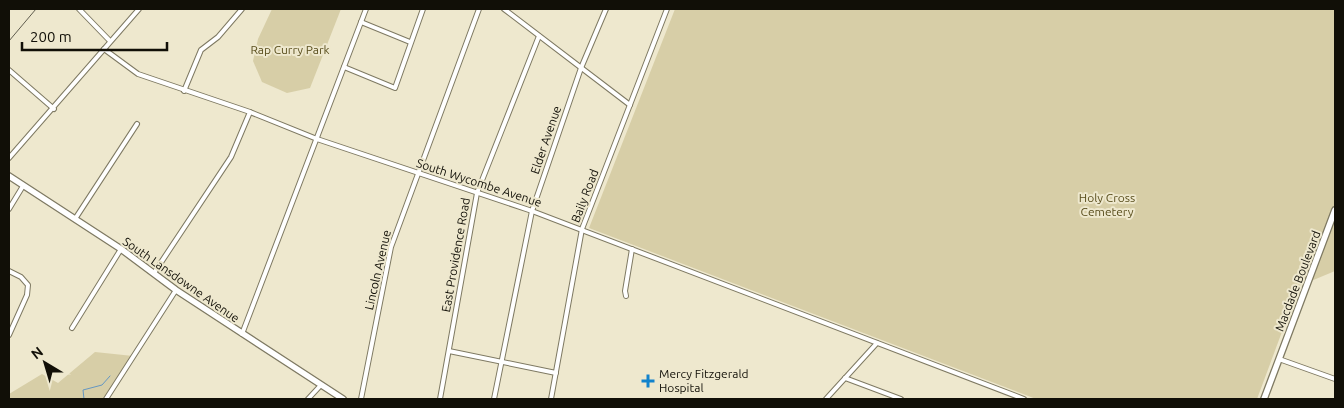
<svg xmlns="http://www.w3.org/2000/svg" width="1344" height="408" font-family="Ubuntu,sans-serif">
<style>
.green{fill:#d7cea7}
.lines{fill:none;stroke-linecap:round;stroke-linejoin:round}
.stream{stroke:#6597c2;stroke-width:1}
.street-casing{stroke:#7e7962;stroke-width:6}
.primary-casing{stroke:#7e7962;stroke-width:8}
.street{stroke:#fff;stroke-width:4}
.primary{stroke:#fff;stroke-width:5.5}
.rail{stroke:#605d4e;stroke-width:1}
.poi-dot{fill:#1283cc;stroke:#eee8ce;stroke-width:2}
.labels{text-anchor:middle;stroke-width:4;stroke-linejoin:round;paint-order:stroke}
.park-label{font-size:12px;fill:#584d1c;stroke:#eee8ce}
.street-label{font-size:12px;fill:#110f07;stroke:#eee8ce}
.poi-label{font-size:12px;fill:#110f07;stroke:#eee8ce;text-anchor:start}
</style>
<rect width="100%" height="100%" fill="#eee8ce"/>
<g class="green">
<polygon points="272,9 341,9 310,88 287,93 262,82 253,61 258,39"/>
<polygon points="675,9 1335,9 1335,271 1299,286 1257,399 1036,399 589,228"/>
<polygon points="95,352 133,356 106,399 9,399 9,394 42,374 58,383"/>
</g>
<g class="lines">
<polyline class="stream" points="84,399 83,390 102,385 110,376"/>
<g class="street-casing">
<g id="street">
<polyline points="79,9 110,41"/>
<polyline points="504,9 630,105"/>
<polyline points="361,22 410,42"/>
<polyline points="104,49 138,74 250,112 317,139 532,211 1024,399"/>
<polyline points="344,67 395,88 423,9"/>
<polyline points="9,70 54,109"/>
<polyline points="184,91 201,50 218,37 242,9"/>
<polyline points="9,158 139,9"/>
<polyline points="9,209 23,186"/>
<polyline points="75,219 137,124"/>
<polyline points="9,271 21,277 28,285 27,295 9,335"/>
<polyline points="154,273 231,157 250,112"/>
<polyline points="626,296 625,291 632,249"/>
<polyline points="72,328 121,249"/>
<polyline points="242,334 366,9"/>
<polyline points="449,351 556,373"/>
<polyline points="1279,359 1335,379"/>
<polyline points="845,378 901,399"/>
<polyline points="106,399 176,290"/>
<polyline points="308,399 321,385"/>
<polyline points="361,399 391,247 479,9"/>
<polyline points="440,399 477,193 539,36"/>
<polyline points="494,399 532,211 581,68 606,9"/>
<polyline points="551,399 582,229 667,9"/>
<polyline points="826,399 877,343"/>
</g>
</g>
<g class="primary-casing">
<g id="primary">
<polyline points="9,176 121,249 176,290 343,399"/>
<polyline points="1264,399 1335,210"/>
</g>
</g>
<use href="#street" class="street"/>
<use href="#primary" class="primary"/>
<polyline class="rail" points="9,41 36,9"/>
</g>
<path class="poi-dot" d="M645.5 373.5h5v5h5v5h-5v5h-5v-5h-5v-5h5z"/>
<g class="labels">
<g class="park-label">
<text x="290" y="54">Rap Curry Park</text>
<text x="1107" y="202">Holy Cross<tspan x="1107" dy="14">Cemetery</tspan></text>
</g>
<g class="street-label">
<text transform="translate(546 140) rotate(-71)" y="4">Elder Avenue</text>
<text transform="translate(479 183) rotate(18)" y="4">South Wycombe Avenue</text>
<text transform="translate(585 196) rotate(-69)" y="4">Baily Road</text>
<text transform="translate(456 255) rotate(-80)" y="4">East Providence Road</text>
<text transform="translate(378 270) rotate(-77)" y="4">Lincoln Avenue</text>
<text transform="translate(181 280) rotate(35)" y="4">South Lansdowne Avenue</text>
<text transform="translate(1298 281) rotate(-69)" y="4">Macdade Boulevard</text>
</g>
<g class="poi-label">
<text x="659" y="378">Mercy Fitzgerald<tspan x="659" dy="14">Hospital</tspan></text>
</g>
</g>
<rect width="1344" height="408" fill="none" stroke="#110f07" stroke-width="20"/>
<g transform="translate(45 363) rotate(322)" stroke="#eee8ce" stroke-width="4" paint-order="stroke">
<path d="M0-4L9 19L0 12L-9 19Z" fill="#110f07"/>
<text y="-8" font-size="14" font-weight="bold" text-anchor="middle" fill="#110f07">N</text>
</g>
<path d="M22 42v8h145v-8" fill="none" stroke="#110f07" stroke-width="2.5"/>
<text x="30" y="42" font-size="15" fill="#110f07" stroke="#eee8ce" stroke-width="4" paint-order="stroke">200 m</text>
</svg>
